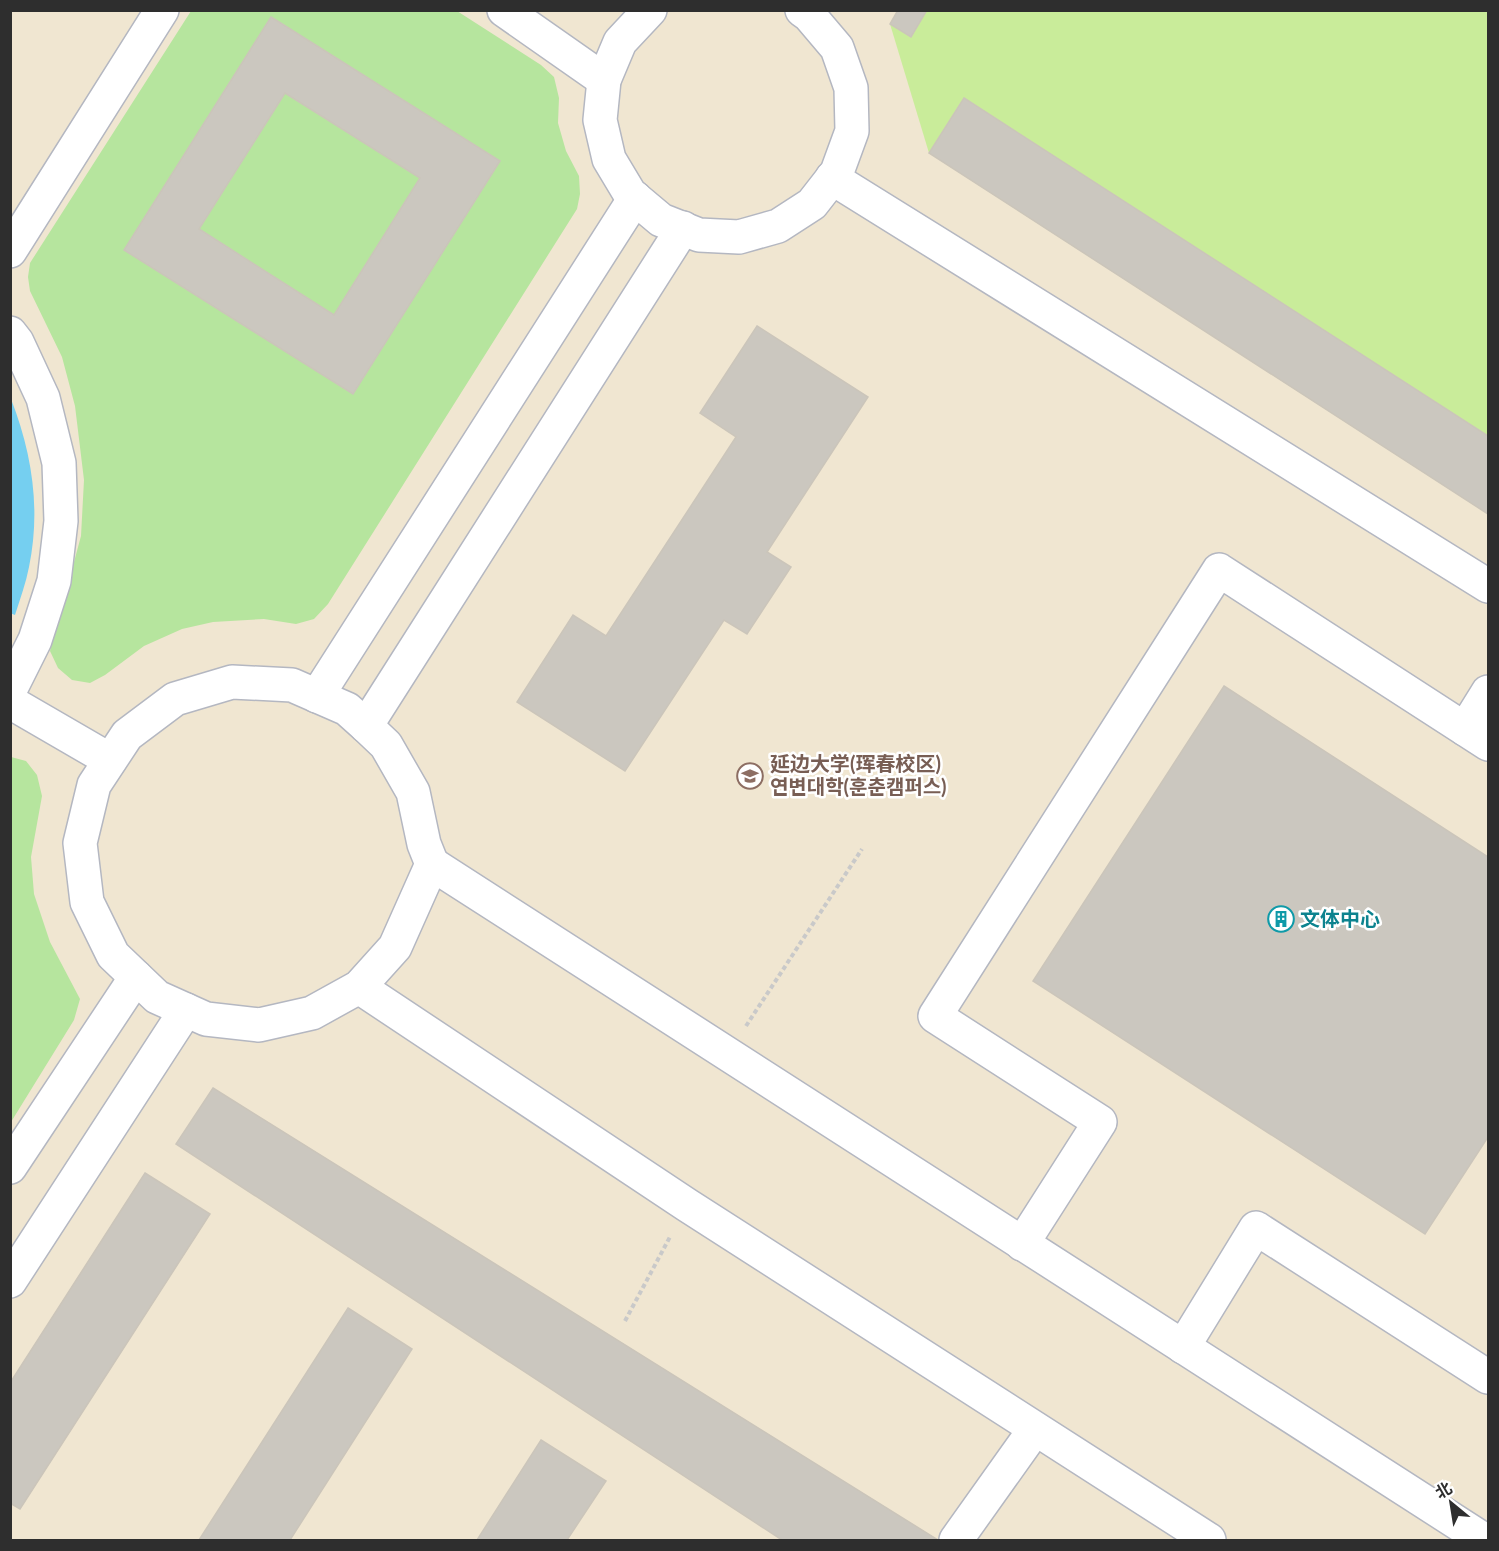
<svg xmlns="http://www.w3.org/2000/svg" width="1499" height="1551" font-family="Lato,'Noto Sans SC','Noto Sans KR',sans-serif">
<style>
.education{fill:#f0e6d1}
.green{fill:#b6e59e}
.pitch{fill:#c9ec9a}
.water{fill:#75cff0}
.building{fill:#cbc7bf;stroke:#cbc5ba;stroke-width:1.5;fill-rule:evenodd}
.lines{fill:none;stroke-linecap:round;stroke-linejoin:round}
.minor-casing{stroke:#b4b7c1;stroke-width:36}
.path{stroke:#c9c9c9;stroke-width:4;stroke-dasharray:4.5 3;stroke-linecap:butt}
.minor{stroke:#fff;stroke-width:33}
.labels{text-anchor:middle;stroke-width:5;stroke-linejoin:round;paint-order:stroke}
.education-label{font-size:20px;font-weight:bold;fill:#785e54;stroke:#fff;text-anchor:start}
.culture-label{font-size:20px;font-weight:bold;fill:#0d838f;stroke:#fff;text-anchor:start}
</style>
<rect width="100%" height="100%" fill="#efe9e1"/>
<rect class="education" x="11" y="11" width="1477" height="1529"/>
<g class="green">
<polygon points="191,11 457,11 541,65 554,77 559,98 558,123 566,151 579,176 580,194 577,209 328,604 314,619 296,624 264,619 213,622 182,629 144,646 105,675 90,683 72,680 58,668 50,651 81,536 84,480 75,406 62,357 30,291 28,277 30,263"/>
<polygon points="11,757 26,761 37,775 42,796 31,857 34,894 50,942 80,999 74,1020 11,1122"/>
</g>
<polygon class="pitch" points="898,10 1488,11 1488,514 929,153 890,24"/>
<path class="water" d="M11,399C32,453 41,509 29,567C26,583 20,599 15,615L10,613Z"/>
<g class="building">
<polygon points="898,10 927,10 911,37 890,24"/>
<path d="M271,17L500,161L353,394L124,250ZM285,93L420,178L334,315L199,229Z"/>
<polygon points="964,98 1488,436 1488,514 929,153"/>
<polygon points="757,326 868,397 767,552 791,567 747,634 724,620 625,771 517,702 573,615 606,636 736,437 700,413"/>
<polygon points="1224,686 1488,857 1488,1137 1425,1234 1033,981"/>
<polygon points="213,1088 938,1540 782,1540 176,1144"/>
<polygon points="145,1173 210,1214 20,1509 10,1503 10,1383"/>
<polygon points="348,1308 412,1349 290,1540 199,1540"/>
<polygon points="541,1440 606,1481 567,1540 477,1540"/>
</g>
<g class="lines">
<g class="minor-casing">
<g id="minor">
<polyline points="504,10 604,80"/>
<polyline points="650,10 620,42 604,80 600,120 609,159 630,194 661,220 699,235 739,237 778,226 812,204 837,172 852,131 851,88 837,48 809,15 802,10"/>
<polyline points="832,178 1488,586"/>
<polyline points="10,251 162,10"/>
<polyline points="10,333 17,342 43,398 59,463 61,521 54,581 35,640 10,690"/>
<polygon points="232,682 292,685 347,709 366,726 386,745 413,792 424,844 432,864 395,947 359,987 312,1013 259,1025 206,1019 157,997 113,955 87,902 80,843 94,785 127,735 175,699"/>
<polyline points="317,696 635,198"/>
<polyline points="10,702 110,760"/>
<polyline points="366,726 683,228"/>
<polyline points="1465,729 1488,692"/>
<polyline points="432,864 1484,1540"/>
<polyline points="359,987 687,1205 1209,1540"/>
<polyline points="10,1167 136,977"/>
<polyline points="1022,1244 1100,1122 935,1016 1219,570 1488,744"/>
<polyline points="10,1281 186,1010"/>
<polyline points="1183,1347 1256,1228 1488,1377"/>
<polyline points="956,1540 1035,1429"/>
</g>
</g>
<g class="path">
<polyline points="746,1026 862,849"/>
<polyline points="625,1321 671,1235"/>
</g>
<use href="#minor" class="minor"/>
</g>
<defs>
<g id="university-ring" transform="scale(1.35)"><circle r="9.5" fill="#fff" stroke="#8d6e63" stroke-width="1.5"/><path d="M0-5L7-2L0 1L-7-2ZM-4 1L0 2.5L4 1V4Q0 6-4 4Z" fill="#8d6e63"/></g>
<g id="building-ring" transform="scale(1.35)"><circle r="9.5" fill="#fff" stroke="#0f9aa8" stroke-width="1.5"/><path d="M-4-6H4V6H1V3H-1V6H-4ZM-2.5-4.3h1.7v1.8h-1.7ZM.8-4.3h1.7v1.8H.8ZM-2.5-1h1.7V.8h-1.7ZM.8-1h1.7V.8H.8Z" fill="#0f9aa8"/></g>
</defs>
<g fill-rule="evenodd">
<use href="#university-ring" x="750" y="776"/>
<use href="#building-ring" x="1281" y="919"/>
</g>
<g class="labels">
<g class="education-label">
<text x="770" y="771">延边大学(珲春校区)<tspan x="770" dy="23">연변대학(훈춘캠퍼스)</tspan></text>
</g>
<g class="culture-label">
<text x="1300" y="926">文体中心</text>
</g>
</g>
<rect width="1499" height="1551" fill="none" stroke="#2e2e2e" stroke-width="24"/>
<g transform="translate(1451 1503) rotate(330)" stroke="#ffffff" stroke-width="4.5" paint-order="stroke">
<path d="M0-4.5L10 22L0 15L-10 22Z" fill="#2e2e2e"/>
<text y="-9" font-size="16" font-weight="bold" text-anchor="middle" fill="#2e2e2e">北</text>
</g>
</svg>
